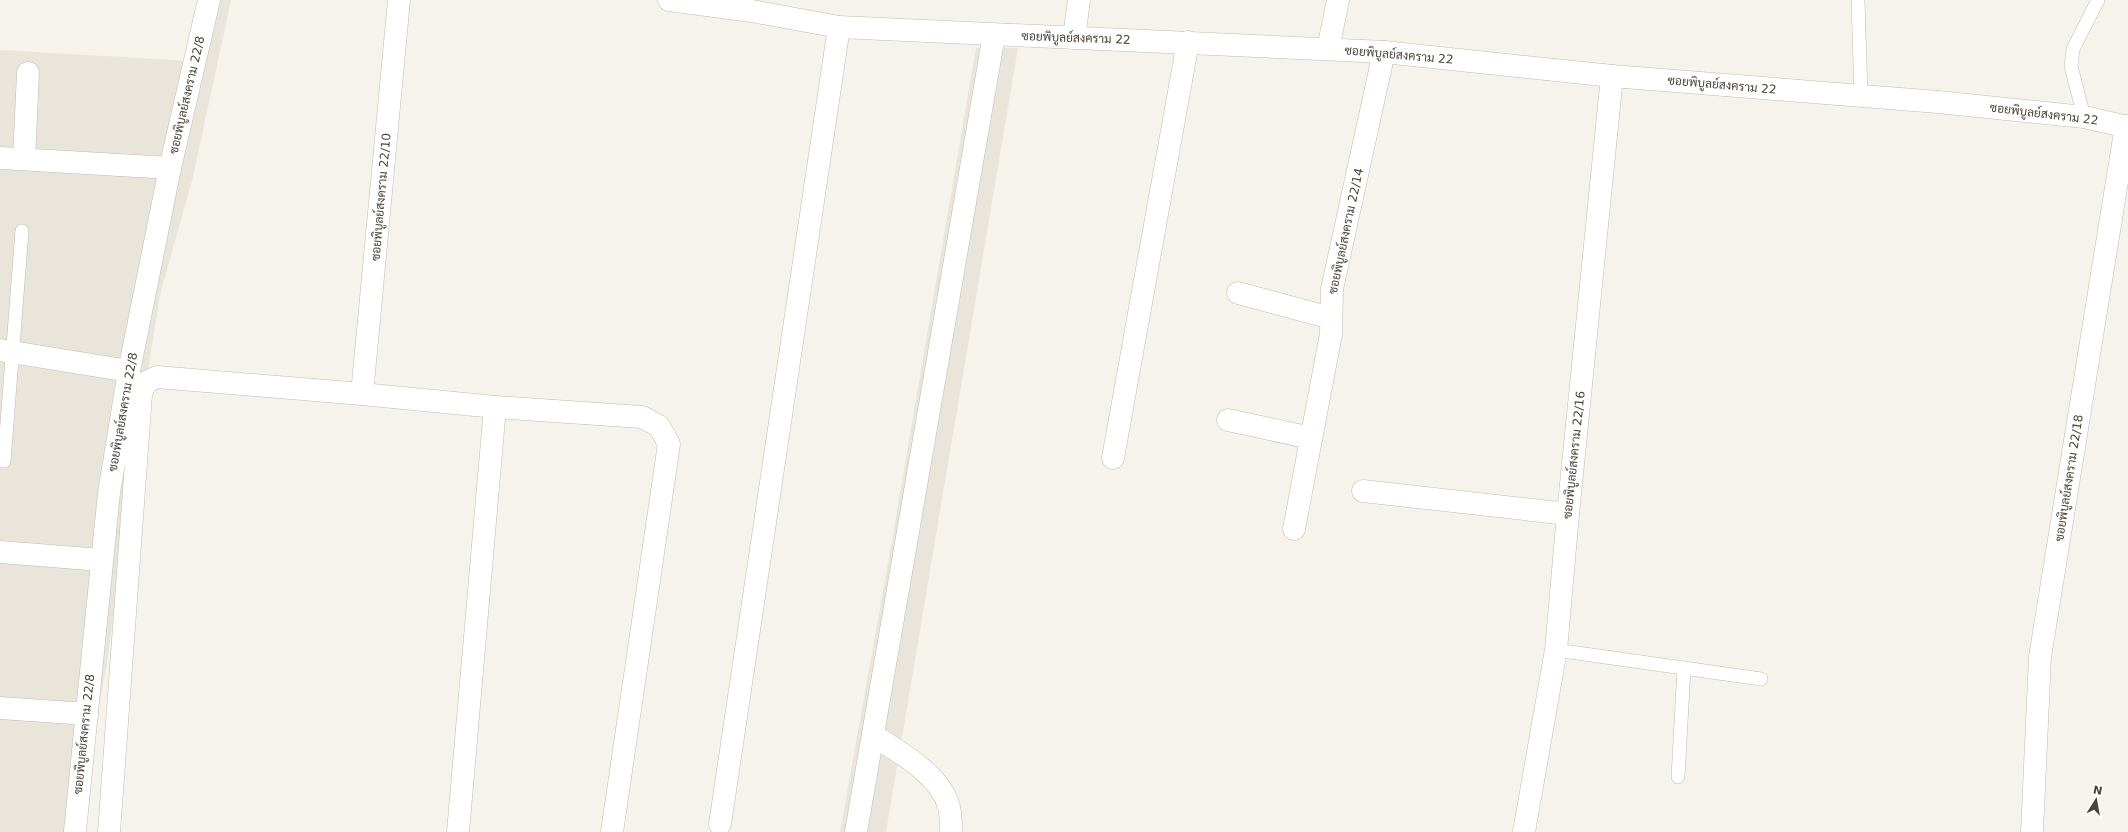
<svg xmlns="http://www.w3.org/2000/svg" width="2128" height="832" font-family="'DejaVu Sans',Sarabun,sans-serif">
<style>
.residential{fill:#eae5da}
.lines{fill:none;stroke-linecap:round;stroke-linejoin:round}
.lane-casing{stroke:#c2bbae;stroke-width:14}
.street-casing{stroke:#c2bbae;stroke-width:23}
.lane{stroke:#fff;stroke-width:13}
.street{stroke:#fff;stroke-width:22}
.labels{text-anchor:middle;stroke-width:3.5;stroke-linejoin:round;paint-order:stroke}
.street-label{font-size:12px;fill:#4b4439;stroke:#fff}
</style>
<rect width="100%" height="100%" fill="#f6f3ec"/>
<g class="residential">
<polygon points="204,0 231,0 193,177 160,295 146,382 107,662 77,832 0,832 0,50 190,61"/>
<polygon points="976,48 1018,48 886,832 840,832 889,558"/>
</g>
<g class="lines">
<g class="lane-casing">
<g id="lane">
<polyline points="1858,0 1861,96"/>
<polyline points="2084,117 2071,66 2073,49 2098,0"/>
<polyline points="4,461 22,231"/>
<polyline points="1556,650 1761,679"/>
<polyline points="1678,777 1684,668"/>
</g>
</g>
<g class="street-casing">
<g id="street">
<polyline points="669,0 752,11 839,27 1384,52 1612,76 1938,102 2084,117 2128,127"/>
<polyline points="1074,38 1079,0"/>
<polyline points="1328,49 1338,0"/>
<polyline points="0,158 170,168"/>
<polyline points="24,159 28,73"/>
<polyline points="1238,293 1331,318"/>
<polyline points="0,350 129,371"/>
<polyline points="362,394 399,0"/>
<polyline points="1228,420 1311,438"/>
<polyline points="1113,458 1188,42"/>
<polyline points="1363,491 1568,514"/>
<polyline points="1294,529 1331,334 1332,289 1384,52"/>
<polyline points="0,552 102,560"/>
<polyline points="0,708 87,714"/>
<path d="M873,735C899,752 941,775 949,807C951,815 951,824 951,832"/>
<polyline points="720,824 839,27"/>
<polyline points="75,831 109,493 129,371 170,168 209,0"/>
<polyline points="109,832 141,394 146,382 157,377 362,394 495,407 642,417 659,426 669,444 612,832"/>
<polyline points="458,832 495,407"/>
<polyline points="856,832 994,35"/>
<polyline points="1524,832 1556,650 1568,514 1612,76"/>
<polyline points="2032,832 2040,657 2126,126"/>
</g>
</g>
<use href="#lane" class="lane"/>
<use href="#street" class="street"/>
</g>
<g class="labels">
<g class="street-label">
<text transform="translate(1076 38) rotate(2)" y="4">ซอยพิบูลย์สงคราม 22</text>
<text transform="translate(1399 55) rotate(5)" y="4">ซอยพิบูลย์สงคราม 22</text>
<text transform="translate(1722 85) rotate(5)" y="4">ซอยพิบูลย์สงคราม 22</text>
<text transform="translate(187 95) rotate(-77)" y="4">ซอยพิบูลย์สงคราม 22/8</text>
<text transform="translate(2044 114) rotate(7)" y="4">ซอยพิบูลย์สงคราม 22</text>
<text transform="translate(381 197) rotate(-85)" y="4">ซอยพิบูลย์สงคราม 22/10</text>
<text transform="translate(1346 231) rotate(-78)" y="4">ซอยพิบูลย์สงคราม 22/14</text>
<text transform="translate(123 412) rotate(-80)" y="4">ซอยพิบูลย์สงคราม 22/8</text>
<text transform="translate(1574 455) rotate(-84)" y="4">ซอยพิบูลย์สงคราม 22/16</text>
<text transform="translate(2069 478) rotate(-81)" y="4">ซอยพิบูลย์สงคราม 22/18</text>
<text transform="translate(84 734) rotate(-84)" y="4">ซอยพิบูลย์สงคราม 22/8</text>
</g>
</g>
<g transform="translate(2096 800) rotate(11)" stroke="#ffffff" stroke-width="3" paint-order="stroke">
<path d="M0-3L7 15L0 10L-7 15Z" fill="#4b4439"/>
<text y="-6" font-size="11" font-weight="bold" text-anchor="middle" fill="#4b4439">N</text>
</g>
</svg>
